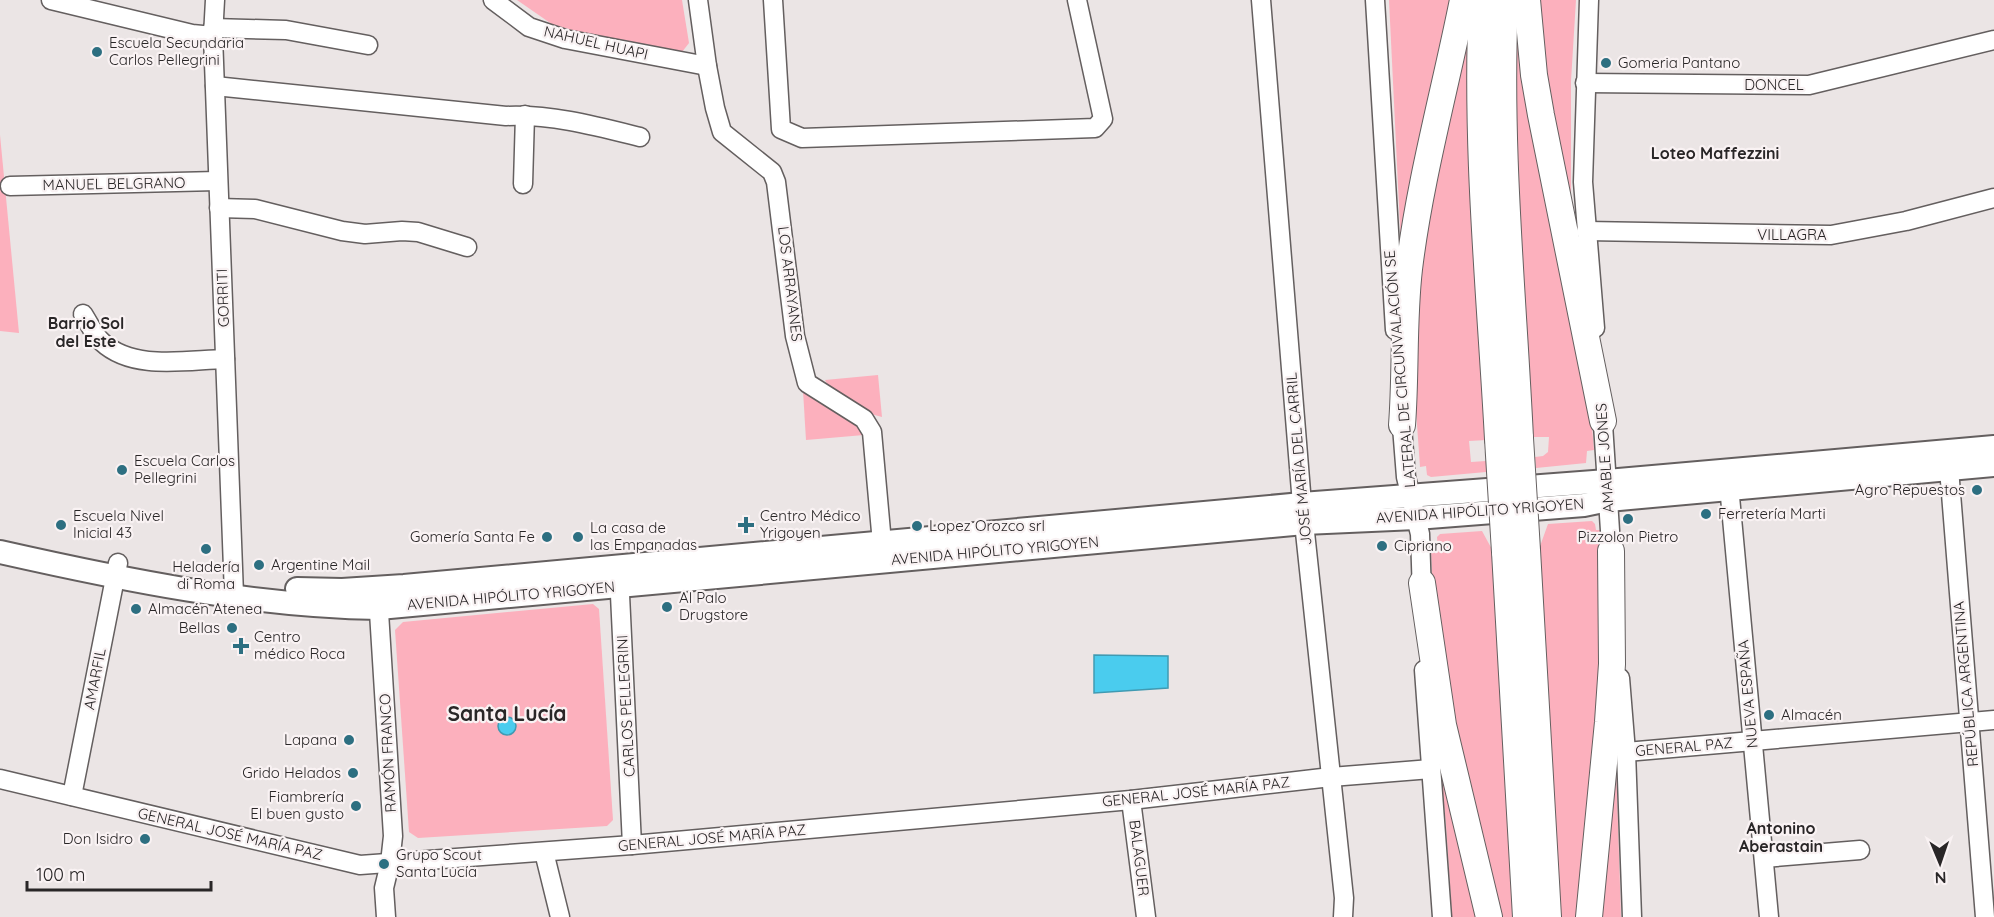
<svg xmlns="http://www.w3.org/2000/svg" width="1994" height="917" font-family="Quicksand,sans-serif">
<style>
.green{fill:#fcb0bd}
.water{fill:#4accee;stroke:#409ab2;stroke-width:1.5}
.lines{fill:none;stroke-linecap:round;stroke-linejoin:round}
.minor-casing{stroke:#645f5f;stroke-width:21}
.major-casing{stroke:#645f5f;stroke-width:26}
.highway-casing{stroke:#645f5f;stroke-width:28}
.minor{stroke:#fff;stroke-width:18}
.major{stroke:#fff;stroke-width:22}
.highway{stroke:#fff;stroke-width:26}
.highway-bridge-casing{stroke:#645f5f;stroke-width:28;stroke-linecap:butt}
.highway-bridge{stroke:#fff;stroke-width:26}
.poi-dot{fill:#2d6f81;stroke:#f9f2f3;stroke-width:2}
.labels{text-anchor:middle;stroke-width:4.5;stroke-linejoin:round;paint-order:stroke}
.poi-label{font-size:15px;fill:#292627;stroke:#f9f2f3;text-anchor:start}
.street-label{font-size:15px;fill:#292627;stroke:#f9f2f3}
.neighbourhood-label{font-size:16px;font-weight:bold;fill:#292627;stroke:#f9f2f3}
.district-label{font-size:21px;font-weight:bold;fill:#292627;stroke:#f9f2f3}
</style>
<rect width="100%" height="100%" fill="#ebe5e5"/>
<g class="green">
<polygon points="517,0 682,0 689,43 682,52 556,27"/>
<polygon points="1389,0 1454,0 1401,247"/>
<polygon points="1516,0 1591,416 1594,450 1587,451 1586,463 1536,468 1535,457 1543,456 1548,452 1549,437 1533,437 1516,139"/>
<polygon points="1535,0 1576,0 1571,81 1571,206 1567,206"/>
<polygon points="1468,13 1487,440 1469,441 1471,462 1486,461 1486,472 1431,477 1427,475 1426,466 1420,467 1411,339 1410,306"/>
<polygon points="0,135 19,333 0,331"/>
<polygon points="878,375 882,417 871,414 828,386 825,380"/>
<polygon points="803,391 858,422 864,435 806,440"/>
<polygon points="1592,521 1595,524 1596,530 1600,530 1606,632 1584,917 1559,917 1539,549 1548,524"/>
<polygon points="1482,531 1494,553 1515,917 1493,917 1434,635 1431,549 1438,549 1437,537 1440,534"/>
<polygon points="593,604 599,609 613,820 607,826 418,838 409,832 395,630 403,622"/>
<polygon points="1437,732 1480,917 1452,917 1446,825"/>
<polygon points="1616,762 1621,917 1597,917"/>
</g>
<g class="water">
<polygon points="1094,655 1168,656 1168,688 1094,693"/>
<circle cx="507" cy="726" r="9"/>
</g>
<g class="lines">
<g class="minor-casing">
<g id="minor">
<polyline points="51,0 192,34 213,36"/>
<polyline points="215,0 213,36 234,595"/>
<polyline points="493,0 529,27 565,39 707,66"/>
<polyline points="698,0 707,66 715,108 722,132 772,172 776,182 795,336 807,383 864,419 872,432 883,554"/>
<polyline points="773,0 781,129 802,138 1095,128 1103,119 1077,0"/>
<polyline points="1261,0 1302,504 1344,898 1343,917"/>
<polyline points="1375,0 1395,330"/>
<polyline points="1589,0 1583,182 1595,328"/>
<polyline points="213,28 286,30 368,45"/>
<polyline points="1585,83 1809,85 1994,40"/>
<path d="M215,86L506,116C552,114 596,126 640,137"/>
<polyline points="523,184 525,115"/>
<polyline points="10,186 217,181"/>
<polyline points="219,208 255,209 342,231 365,234 402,231 418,232 467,247"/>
<polyline points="1586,231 1831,235 1906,221 1994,198"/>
<path d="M83,314C89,323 94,335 102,342C133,371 186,360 225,359"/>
<polyline points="1602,409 1612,561"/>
<polyline points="1401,414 1406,477 1420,534 1422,595"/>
<polyline points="1948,456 1985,917"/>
<polyline points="1728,475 1769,917"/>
<polyline points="619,574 632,845"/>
<polyline points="378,596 393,836 390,863 384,888 386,917"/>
<polyline points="1424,670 1442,917"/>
<polyline points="1620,678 1626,752 1632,917"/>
<polyline points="1626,752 1994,720"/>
<polyline points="0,779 360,865 632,845 1131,800 1331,777 1431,769"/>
<polyline points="72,796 118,563"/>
<polyline points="1131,800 1146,917"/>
<polyline points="544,852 560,917"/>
<polyline points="1764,858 1860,850"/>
</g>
</g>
<g class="major-casing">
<g id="major">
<path d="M0,552C124,580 252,606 379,608L1304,523L1416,518L1584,505L1608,500L1994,465"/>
<polyline points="297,589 342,590 404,586 1302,504 1607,481 1994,447"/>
</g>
</g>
<g class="highway-casing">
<g id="highway">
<path d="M1482,0C1475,146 1490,293 1498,439"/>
<path d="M1505,0C1498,146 1513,293 1520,438"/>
<polyline points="1527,0 1534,75 1541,115 1603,421"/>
<path d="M1402,425C1406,373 1403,321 1409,269C1420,179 1445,90 1463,0"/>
<polyline points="1527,550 1548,917"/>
<polyline points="1505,552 1526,917"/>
<polyline points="1422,583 1443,725 1489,917"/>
<polyline points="1589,917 1608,722 1612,664 1611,551"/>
</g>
</g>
<use href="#minor" class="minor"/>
<use href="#major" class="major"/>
<use href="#highway" class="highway"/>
<g class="highway-bridge-casing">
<g id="highway-bridge">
<polyline points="1520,438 1527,550"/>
<polyline points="1498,439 1505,552"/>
</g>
</g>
<use href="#highway-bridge" class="highway-bridge"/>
</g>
<g class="poi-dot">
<circle cx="97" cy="52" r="6"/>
<circle cx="1606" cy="63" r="6"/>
<circle cx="122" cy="470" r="6"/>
<circle cx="1977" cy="490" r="6"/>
<circle cx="1706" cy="514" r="6"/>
<circle cx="1628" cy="519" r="6"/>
<circle cx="61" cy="525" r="6"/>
<path d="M743 516h6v6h6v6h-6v6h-6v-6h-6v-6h6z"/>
<circle cx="917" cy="526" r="6"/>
<circle cx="547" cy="537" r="6"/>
<circle cx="578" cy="537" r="6"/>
<circle cx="1382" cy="546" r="6"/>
<circle cx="206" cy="549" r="6"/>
<circle cx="259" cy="565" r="6"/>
<circle cx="667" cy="607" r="6"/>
<circle cx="136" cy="609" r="6"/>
<circle cx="232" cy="628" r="6"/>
<path d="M238 637h6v6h6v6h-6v6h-6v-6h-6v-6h6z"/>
<circle cx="1769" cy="715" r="6"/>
<circle cx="349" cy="740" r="6"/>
<circle cx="353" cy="773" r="6"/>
<circle cx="356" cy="806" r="6"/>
<circle cx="145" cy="839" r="6"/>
<circle cx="384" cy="864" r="6"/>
</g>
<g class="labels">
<g class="poi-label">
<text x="109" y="48">Escuela Secundaria<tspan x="109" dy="17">Carlos Pellegrini</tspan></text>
<text x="1618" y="68">Gomeria Pantano</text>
<text x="134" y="466">Escuela Carlos<tspan x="134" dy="17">Pellegrini</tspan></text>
<text x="1965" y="495" text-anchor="end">Agro Repuestos</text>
<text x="1718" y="519">Ferretería Marti</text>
<text x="73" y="521">Escuela Nivel<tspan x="73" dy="17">Inicial 43</tspan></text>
<text x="760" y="521">Centro Médico<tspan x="760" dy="17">Yrigoyen</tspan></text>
<text x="929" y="531">Lopez Orozco srl</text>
<text x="590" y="533">La casa de<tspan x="590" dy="17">las Empanadas</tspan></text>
<text x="535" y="542" text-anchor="end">Gomería Santa Fe</text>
<text x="1628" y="542" text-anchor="middle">Pizzolon Pietro</text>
<text x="1394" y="551">Cipriano</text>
<text x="271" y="570">Argentine Mail</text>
<text x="206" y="572" text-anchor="middle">Heladería<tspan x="206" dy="17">di Roma</tspan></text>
<text x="679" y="603">Al Palo<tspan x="679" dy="17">Drugstore</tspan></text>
<text x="148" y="614">Almacén Atenea</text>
<text x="220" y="633" text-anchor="end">Bellas</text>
<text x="254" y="642">Centro<tspan x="254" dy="17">médico Roca</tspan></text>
<text x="1781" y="720">Almacén</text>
<text x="337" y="745" text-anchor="end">Lapana</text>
<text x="341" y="778" text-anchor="end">Grido Helados</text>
<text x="344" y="802" text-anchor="end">Fiambrería<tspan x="344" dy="17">El buen gusto</tspan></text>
<text x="133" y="844" text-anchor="end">Don Isidro</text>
<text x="396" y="860">Grupo Scout<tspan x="396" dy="17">Santa Lucía</tspan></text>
</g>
<g class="street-label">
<text transform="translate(596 43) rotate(13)" y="5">NAHUEL HUAPI</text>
<text x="1774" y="90">DONCEL</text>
<text transform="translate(114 184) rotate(-1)" y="5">MANUEL BELGRANO</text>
<text x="1792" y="240">VILLAGRA</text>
<text transform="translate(790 284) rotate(83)" y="5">LOS ARRAYANES</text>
<text transform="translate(223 298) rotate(-92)" y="5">GORRITI</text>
<text transform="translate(1400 369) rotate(-95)" y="5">LATERAL DE CIRCUNVALACIÓN SE</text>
<text transform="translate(1605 458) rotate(-94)" y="5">AMABLE JONES</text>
<text transform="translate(1299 459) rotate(-95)" y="5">JOSÉ MARÍA DEL CARRIL</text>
<text transform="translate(1480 511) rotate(-4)" y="5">AVENIDA HIPÓLITO YRIGOYEN</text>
<text transform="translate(995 551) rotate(-5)" y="5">AVENIDA HIPÓLITO YRIGOYEN</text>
<text transform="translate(511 596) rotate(-5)" y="5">AVENIDA HIPÓLITO YRIGOYEN</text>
<text transform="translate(95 679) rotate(-79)" y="5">AMARFIL</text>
<text transform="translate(1966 684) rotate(-95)" y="5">REPÚBLICA ARGENTINA</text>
<text transform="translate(1748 694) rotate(-95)" y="5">NUEVA ESPAÑA</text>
<text transform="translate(626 706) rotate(-93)" y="5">CARLOS PELLEGRINI</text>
<text transform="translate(1684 747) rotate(-5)" y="5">GENERAL PAZ</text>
<text transform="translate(388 753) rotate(-93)" y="5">RAMÓN FRANCO</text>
<text transform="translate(1196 792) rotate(-6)" y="5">GENERAL JOSÉ MARÍA PAZ</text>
<text transform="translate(230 834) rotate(13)" y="5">GENERAL JOSÉ MARÍA PAZ</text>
<text transform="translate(712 838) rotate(-5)" y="5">GENERAL JOSÉ MARÍA PAZ</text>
<text transform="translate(1139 858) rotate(83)" y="5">BALAGUER</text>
</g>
<g class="neighbourhood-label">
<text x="1715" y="159">Loteo Maffezzini</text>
<text x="86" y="329">Barrio Sol<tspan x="86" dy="18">del Este</tspan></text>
<text x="1781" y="834">Antonino<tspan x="1781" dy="18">Aberastain</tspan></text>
</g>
<g class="district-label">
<text x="507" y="721">Santa Lucía</text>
</g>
</g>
<g transform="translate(1940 863) rotate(178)" stroke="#f9f2f3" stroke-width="4.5" paint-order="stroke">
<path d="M0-4.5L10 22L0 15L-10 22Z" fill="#292627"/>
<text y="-9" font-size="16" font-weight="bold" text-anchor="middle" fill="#292627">N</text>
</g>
<path d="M27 881v9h184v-9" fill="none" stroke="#292627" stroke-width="3"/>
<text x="36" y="881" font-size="18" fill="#292627" stroke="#f9f2f3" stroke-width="4.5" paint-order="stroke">100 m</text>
</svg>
